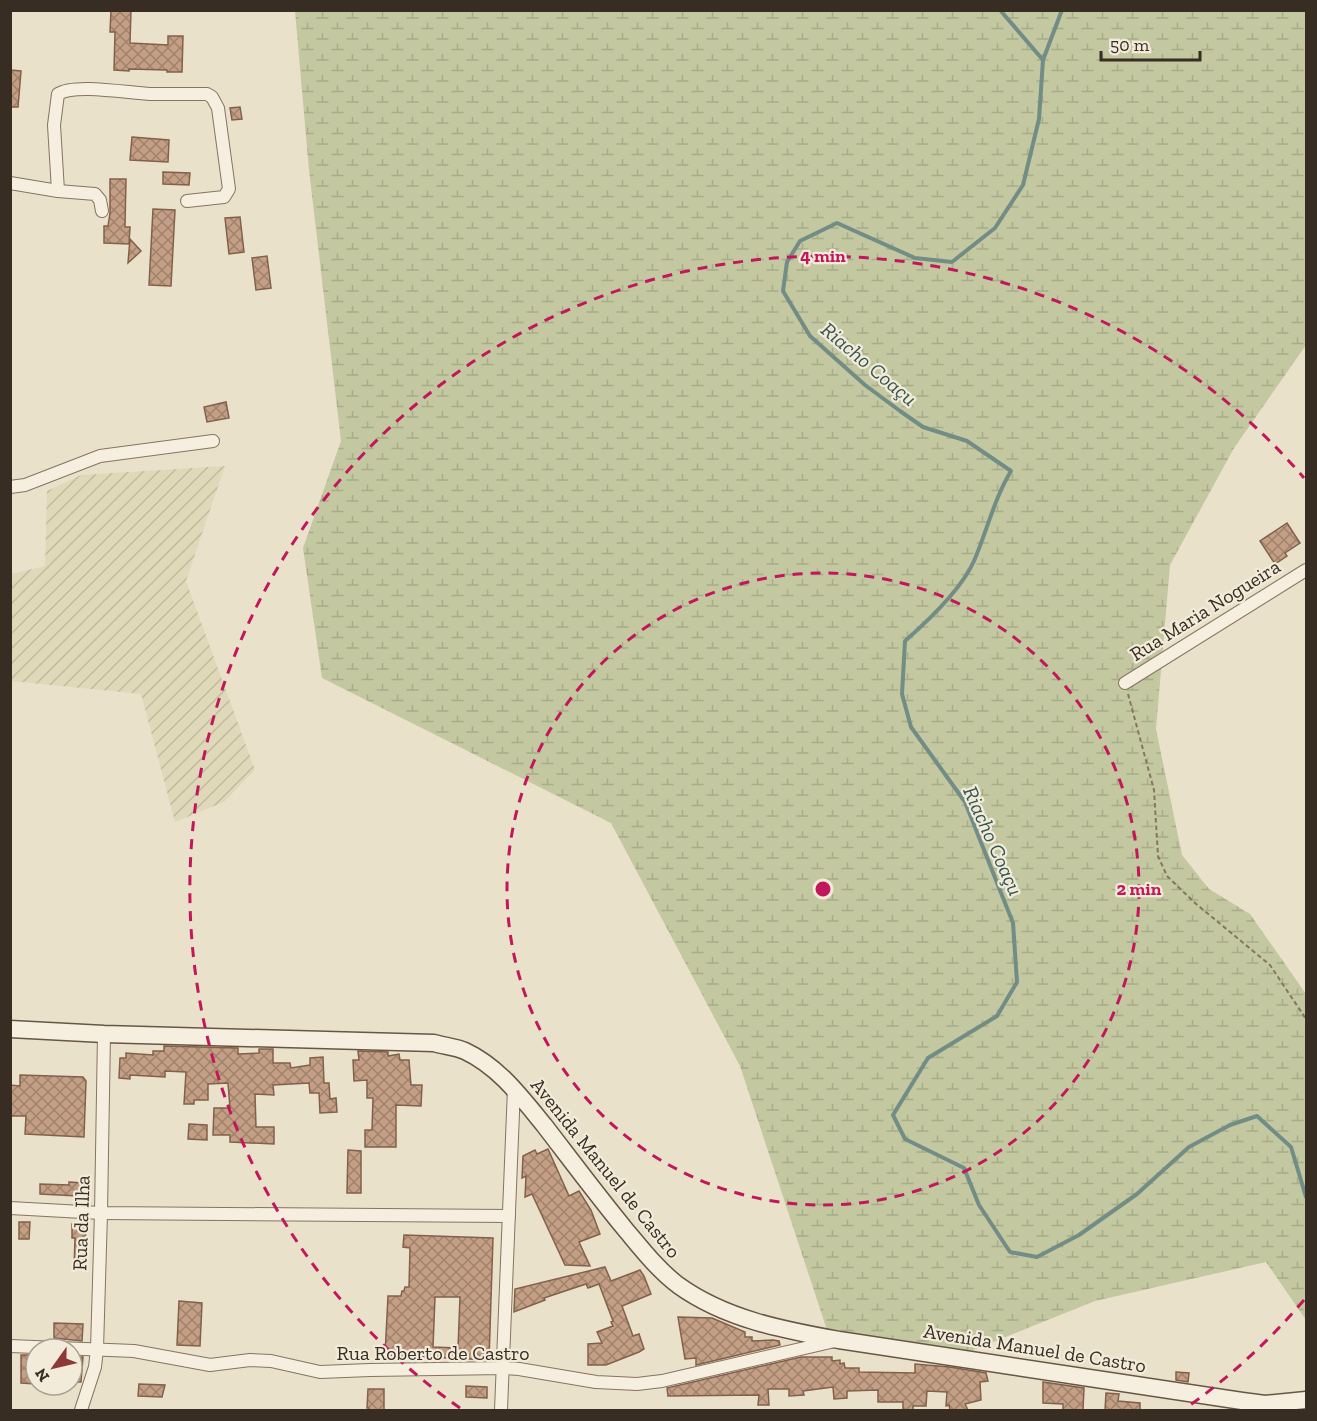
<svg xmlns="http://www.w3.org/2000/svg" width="1317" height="1421" font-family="'Zilla Slab',serif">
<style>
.farmland{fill:url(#farmland-furrows)}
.wetland{fill:url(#wetland-marsh)}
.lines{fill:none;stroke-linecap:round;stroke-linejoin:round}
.stream{stroke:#728d86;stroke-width:4}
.building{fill:url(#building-cross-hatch);stroke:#82604a;stroke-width:1.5;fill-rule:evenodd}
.street-casing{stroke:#857461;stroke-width:14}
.secondary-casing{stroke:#675644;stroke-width:19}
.path{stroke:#857461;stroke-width:2;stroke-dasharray:4.5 3;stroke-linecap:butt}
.street{stroke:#f6eede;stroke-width:12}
.secondary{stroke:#f6eede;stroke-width:16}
.ring{fill:none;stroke:#c2185b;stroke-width:3;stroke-dasharray:10 8}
.labels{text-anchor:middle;stroke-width:4.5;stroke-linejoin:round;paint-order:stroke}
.street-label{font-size:20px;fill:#382d23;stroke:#f2ebda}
.water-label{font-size:21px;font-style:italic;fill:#345653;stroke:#f2ebda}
.centre{fill:#c2185b;stroke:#f2ebda;stroke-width:3}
.ring-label{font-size:18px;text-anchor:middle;font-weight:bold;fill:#c2185b;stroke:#f2ebda;stroke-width:4.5;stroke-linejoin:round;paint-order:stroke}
</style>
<defs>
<pattern id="farmland-furrows" width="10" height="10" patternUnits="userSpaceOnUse" patternTransform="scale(1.5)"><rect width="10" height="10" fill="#dfd9b9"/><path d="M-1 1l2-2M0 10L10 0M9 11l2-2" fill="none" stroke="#c0bb9f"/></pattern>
<pattern id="wetland-marsh" width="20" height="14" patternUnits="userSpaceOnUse" patternTransform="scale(1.5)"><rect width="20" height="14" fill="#c3c8a0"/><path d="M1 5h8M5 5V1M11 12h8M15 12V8" fill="none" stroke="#a8ac8a"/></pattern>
<pattern id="building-cross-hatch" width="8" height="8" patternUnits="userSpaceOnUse" patternTransform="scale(1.5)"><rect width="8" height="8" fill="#c49f85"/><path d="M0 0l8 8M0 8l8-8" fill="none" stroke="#a0826c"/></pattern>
</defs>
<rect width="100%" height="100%" fill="#eae1cb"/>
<polygon class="farmland" points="225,466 186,581 255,770 224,802 175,822 141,694 11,681 11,574 45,566 47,491 81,475"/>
<polygon class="wetland" points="295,11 1306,11 1306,345 1234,448 1170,565 1156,729 1182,855 1209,889 1250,914 1306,994 1306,1320 1266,1262 1095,1301 968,1352 874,1340 827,1330 740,1066 611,823 322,678 303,548 341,441 309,170"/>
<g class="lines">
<g class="stream">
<polyline points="1000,10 1043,60"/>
<path d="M1062,10L1043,60L1039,119L1023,185L995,228L952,262L915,258L837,223L800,241L787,262L783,291L810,336L865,385L900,411L923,427L967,441L1011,471C994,499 987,531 974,561C961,590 929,620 905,641L902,694L911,727L965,802L1013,923L1017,982L997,1016L928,1058L893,1115L905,1139L964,1168L979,1205L1010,1252L1037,1257L1079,1235L1137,1194L1189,1147L1230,1125L1257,1116L1291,1147L1306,1197"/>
</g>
</g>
<g class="building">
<polygon points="111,10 131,10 130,43 168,45 168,36 183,36 182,72 167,72 167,70 129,69 129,71 114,70 115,32 110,32"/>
<polygon points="10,70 21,71 18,107 10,107"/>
<polygon points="240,107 242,119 232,120 230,108"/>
<polygon points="132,137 169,140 168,162 130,160"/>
<polygon points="163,172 190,173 189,185 163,184"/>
<polygon points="110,179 126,179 125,227 130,227 129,244 104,243 104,226 108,226 110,213"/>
<polygon points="153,209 175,210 171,286 149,285"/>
<polygon points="240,217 244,252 229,254 225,218"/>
<polygon points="130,239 141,251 128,263"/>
<polygon points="267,256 271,288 256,290 252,258"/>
<polygon points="226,402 229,418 207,422 204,407"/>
<polygon points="1287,523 1300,543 1285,553 1287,556 1275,564 1260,541"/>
<polygon points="164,1046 238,1048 238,1054 259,1053 259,1049 273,1049 273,1063 290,1063 291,1068 310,1065 310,1058 323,1057 324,1083 329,1083 330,1099 336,1098 337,1112 320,1113 319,1093 310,1093 309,1083 273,1085 274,1095 255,1094 256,1127 274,1127 274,1144 230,1142 230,1135 213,1135 214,1108 230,1108 228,1083 208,1084 208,1100 194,1100 194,1104 184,1104 186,1072 165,1071 165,1077 130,1075 130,1079 119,1078 120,1058 126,1058 126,1053 153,1055 153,1051 164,1051"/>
<polygon points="358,1051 388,1052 388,1056 399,1054 400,1060 409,1060 411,1085 422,1085 421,1106 396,1105 396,1147 365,1147 365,1130 372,1130 373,1098 367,1098 367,1080 354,1081 353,1060 359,1060"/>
<polygon points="20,1075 83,1077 86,1081 84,1137 25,1134 26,1116 10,1116 10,1085 20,1086"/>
<polygon points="189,1124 207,1125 207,1140 188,1139"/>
<polygon points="548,1149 569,1196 579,1191 591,1210 600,1234 579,1242 590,1266 565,1265 532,1194 525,1197 526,1176 522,1178 523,1156 535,1150 537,1154"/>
<polygon points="348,1150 361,1151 361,1193 347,1193"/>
<polygon points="69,1182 83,1183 82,1192 78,1196 40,1194 40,1184 69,1185"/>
<polygon points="19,1222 30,1222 29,1239 19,1239"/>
<polygon points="72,1224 86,1224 84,1269 74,1268 75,1238 72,1238"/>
<path d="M404,1235L493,1238L489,1360L385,1355L388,1296H401L402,1291H404L405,1287H409L410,1248L403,1247ZM435,1297H460L458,1348L433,1347Z"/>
<polygon points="605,1267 611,1281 640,1270 644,1276 651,1294 622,1306 633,1336 639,1334 644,1349 639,1352 606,1365 588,1365 588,1344 602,1343 597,1332 613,1326 611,1322 613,1321 599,1284 588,1288 586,1284 544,1298 545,1300 514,1312 515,1289"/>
<polygon points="179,1301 202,1303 200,1346 177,1345"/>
<polygon points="678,1317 712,1318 745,1332 745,1337 752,1337 752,1341 773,1340 779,1341 780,1345 696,1365 696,1358 685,1359"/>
<polygon points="54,1323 83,1324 82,1341 54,1338"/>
<polygon points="21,1355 36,1355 36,1384 21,1383"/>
<polygon points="72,1357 83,1357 81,1382 72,1382"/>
<polygon points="801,1357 832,1357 832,1361 840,1360 840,1364 844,1363 845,1368 859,1368 859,1372 915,1373 915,1364 950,1367 986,1373 988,1381 980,1382 981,1400 965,1404 968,1410 950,1410 949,1405 946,1406 947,1392 927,1391 926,1406 913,1406 913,1410 903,1410 903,1402 878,1402 878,1390 847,1391 847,1398 834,1399 833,1387 803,1391 804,1395 789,1396 789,1389 768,1389 769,1405 758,1405 759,1395 668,1396 667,1388"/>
<polygon points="1176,1372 1189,1373 1188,1382 1176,1380"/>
<polygon points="1043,1382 1084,1388 1083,1410 1063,1410 1063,1404 1043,1403"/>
<polygon points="139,1384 165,1385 162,1397 138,1396"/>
<polygon points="466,1386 487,1387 487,1398 466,1397"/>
<polygon points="368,1389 384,1389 384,1410 369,1410 369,1408 367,1408"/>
<polygon points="1106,1393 1119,1394 1118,1401 1140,1403 1140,1410 1105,1410"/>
</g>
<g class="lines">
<g class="street-casing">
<g id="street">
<polyline points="10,183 58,191 95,194 100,200 102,211"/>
<path d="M58,191L54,125L58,94C75,83 128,93 150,94C169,94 188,94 207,94L212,97L218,108L229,189L224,197L187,201"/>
<polyline points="10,487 25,485 100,456 213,441"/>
<polyline points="1125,683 1306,570"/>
<polyline points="10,1208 101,1213 509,1216"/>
<polyline points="10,1346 134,1351 210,1365 250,1360 271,1361 320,1372 370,1370 504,1368 519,1369 596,1382 637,1384 662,1381 835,1341"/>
<polyline points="81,1410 95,1367 97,1349 101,1213 104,1034"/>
<polyline points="501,1410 514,1088"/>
</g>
</g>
<g class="secondary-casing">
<path id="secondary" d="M10,1029L104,1034L434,1043C444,1046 456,1047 465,1051C499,1067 521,1097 544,1125C571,1160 597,1195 625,1229C641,1248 657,1269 678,1285C725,1319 783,1330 839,1340L1242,1401L1265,1404L1306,1400"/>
</g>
<polyline class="path" points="1128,694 1154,790 1158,856 1167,876 1195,903 1270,965 1306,1019"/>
<use href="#street" class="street"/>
<use href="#secondary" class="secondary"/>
</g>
<g class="ring">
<circle cx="823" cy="889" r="316"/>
<path d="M1304 1300A633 633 0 0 1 1186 1408M460 1408A633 633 0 1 1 1304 478"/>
</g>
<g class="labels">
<g class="street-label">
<text transform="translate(1205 610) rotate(-32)" y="7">Rua Maria Nogueira</text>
<text transform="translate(606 1168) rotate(51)" y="7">Avenida Manuel de Castro</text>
<text transform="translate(81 1223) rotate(-88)" y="7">Rua da Ilha</text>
<text transform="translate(1035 1348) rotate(9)" y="7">Avenida Manuel de Castro</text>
<text x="433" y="1360">Rua Roberto de Castro</text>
</g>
<g class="water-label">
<text transform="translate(869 364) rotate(40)" y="7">Riacho Coaçu</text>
<text transform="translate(993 841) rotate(66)" y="7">Riacho Coaçu</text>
</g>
</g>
<circle cx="823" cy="889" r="9" class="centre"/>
<g class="ring-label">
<text x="823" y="262">4 min</text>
<text x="1139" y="895">2 min</text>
</g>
<rect width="1317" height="1421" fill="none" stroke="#382d23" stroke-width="24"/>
<g transform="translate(54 1367) rotate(236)"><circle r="28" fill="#f2ebda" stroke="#a89f91" stroke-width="1.5"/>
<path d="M0-4.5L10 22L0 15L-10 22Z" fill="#8e3838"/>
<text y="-9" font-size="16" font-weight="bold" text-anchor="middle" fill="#382d23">N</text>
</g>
<path d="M1101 51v9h99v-9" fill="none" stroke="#382d23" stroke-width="3"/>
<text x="1110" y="51" font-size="18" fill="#382d23" stroke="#f2ebda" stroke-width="4.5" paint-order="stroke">50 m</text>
</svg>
